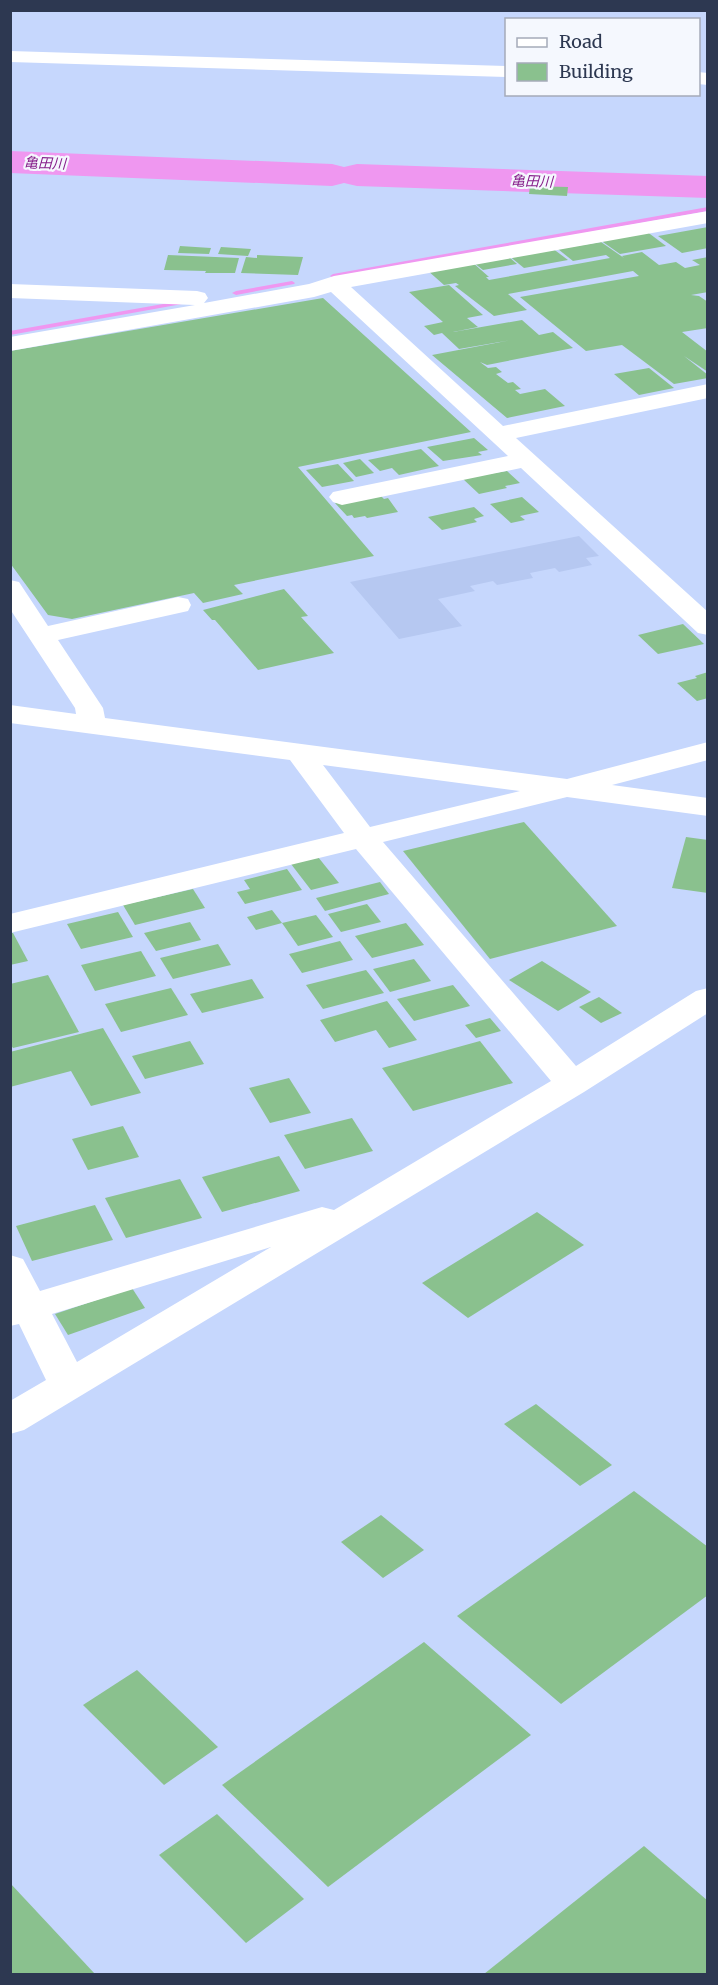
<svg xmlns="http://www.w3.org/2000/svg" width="718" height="1985" font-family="Merriweather,'Noto Sans JP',serif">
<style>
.built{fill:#b6c8f1}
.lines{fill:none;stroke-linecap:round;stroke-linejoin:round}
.stream{fill:#ef97f0;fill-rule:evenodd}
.river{fill:#ef97f0;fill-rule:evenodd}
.building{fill:#8ac18e}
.minor{fill:#fff;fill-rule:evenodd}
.labels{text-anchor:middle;stroke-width:4.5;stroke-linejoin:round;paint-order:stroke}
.far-water-label{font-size:14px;font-style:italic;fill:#861e8a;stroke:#f5f8fe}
</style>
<rect width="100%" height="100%" fill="#c6d7fd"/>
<polygon class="built" points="579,536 599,556 586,558 592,565 559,572 555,568 530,573 533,578 497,585 493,581 470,586 475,591 438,599 462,626 399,639 350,582"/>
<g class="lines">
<g class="stream">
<polygon points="708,207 708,211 333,278 330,276 333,274"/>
<polygon points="292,281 295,283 294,284 236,295 232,293 236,291"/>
<polygon points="180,301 184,303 182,304 10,335 10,331"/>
</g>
<polygon class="river" points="10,151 332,164 344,167 357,164 708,176 708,198 357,186 344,183 332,186 10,173"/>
</g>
<g class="building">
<polygon points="530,186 568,187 567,196 529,194"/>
<polygon points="708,227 708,248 682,253 658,236"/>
<polygon points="646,231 666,246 620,254 600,240"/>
<polygon points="601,242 624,258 622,256 642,252 659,265 676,262 685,268 700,265 692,260 708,257 708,292 691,295 699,296 708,302 708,328 682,332 708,352 708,372 684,356 708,375 708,378 674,384 622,345 586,351 520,297 639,276 633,271 508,294 527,310 494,316 455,286 459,285 456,283 444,285 427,270 472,262 489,277 486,277 489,280 610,258 606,255 573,261 558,249"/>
<polygon points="180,246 211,248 209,254 178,253"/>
<polygon points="221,247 251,249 248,256 218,254"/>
<polygon points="552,248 568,260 524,268 508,255"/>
<polygon points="168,255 239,258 235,273 205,273 206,271 164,270"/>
<polygon points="257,255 303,257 298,275 241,273 246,257 257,258"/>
<polygon points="509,257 517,264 483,270 474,263"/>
<polygon points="449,285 483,315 467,318 478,327 453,332 522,320 539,335 553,332 573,348 487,365 480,362 488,368 496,367 502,372 496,374 508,383 513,382 521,389 515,390 520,394 545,389 565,406 507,418 432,355 511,340 459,349 442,333 434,335 424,326 443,322 409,292"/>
<polygon points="323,298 471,432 298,467 374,556 234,585 243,594 203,603 194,593 72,619 48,615 10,563 10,351"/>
<polygon points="649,368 674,388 639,395 614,374"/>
<polygon points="474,438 488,450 478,452 482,455 443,461 427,447"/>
<polygon points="421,449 439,466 399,475 392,468 380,471 368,460"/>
<polygon points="360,459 374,473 356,477 343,463"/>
<polygon points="338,464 354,481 322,487 306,470"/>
<polygon points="507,471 520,483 505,486 507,488 479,494 462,478"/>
<polygon points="381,496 384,499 388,498 398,512 367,518 365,516 354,518 352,515 347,516 335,503"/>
<polygon points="522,497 539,512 520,516 525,520 511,523 490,504"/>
<polygon points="474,507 484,516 474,519 477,522 442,530 428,517"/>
<polygon points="284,589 308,616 301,617 334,653 258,670 215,620 212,620 203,610"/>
<polygon points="683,624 704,644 658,654 638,635"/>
<polygon points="708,672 708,698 697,701 677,683 697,678 695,676"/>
<polygon points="524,822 617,926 490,959 403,851"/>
<polygon points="686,837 708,840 708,893 672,888"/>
<polygon points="318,857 339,883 311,890 291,864"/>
<polygon points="287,869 302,890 245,904 237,892 250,889 244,880"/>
<polygon points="380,882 389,894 325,911 316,898"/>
<polygon points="193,889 205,908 135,925 123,905"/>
<polygon points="367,904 381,922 341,932 328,914"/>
<polygon points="272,910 282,923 256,930 247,917"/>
<polygon points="118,912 133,937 81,949 67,924"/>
<polygon points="316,915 333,937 298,946 282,923"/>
<polygon points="190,922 201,940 156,951 144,933"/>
<polygon points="406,923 424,945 372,958 355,936"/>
<polygon points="10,933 13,933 28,961 10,965"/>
<polygon points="340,941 353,960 302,973 289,954"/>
<polygon points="218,944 231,965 173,979 160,958"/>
<polygon points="141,951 156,976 95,991 81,965"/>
<polygon points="414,959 431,981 390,992 373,969"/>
<polygon points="542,961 591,992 558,1011 509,980"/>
<polygon points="366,970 384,993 323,1009 306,985"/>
<polygon points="48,975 79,1032 13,1048 10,1044 10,984"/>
<polygon points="252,979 264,998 202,1013 190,994"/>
<polygon points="453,985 470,1006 414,1021 397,999"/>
<polygon points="171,988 188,1015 121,1032 105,1004"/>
<polygon points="599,997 622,1013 601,1023 579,1007"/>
<polygon points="387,1001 417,1040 389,1048 376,1030 335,1042 320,1020"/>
<polygon points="490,1018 501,1031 476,1038 465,1025"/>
<polygon points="103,1028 141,1093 91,1106 71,1071 10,1087 10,1052"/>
<polygon points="190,1041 204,1064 145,1079 132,1056"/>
<polygon points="480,1041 513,1083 413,1111 382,1068"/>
<polygon points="289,1078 311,1113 270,1123 249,1088"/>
<polygon points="352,1118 373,1151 305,1169 284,1135"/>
<polygon points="123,1126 139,1157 88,1170 72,1139"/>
<polygon points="279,1156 300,1191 222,1212 202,1177"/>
<polygon points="180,1179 202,1218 126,1238 105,1198"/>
<polygon points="95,1205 113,1240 32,1261 16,1226"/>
<polygon points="537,1212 584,1245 468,1318 422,1283"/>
<polygon points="132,1288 145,1308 68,1335 55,1314"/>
<polygon points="536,1404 612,1465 580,1486 504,1424"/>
<polygon points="634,1491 708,1547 708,1595 561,1704 457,1616"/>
<polygon points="381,1515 424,1550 383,1578 341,1542"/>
<polygon points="424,1642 531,1735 328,1887 222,1785"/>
<polygon points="137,1670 218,1747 164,1785 83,1705"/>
<polygon points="217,1814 304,1899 246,1943 159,1855"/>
<polygon points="644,1846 708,1901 708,1974 484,1974"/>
<polygon points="10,1883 95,1974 10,1974"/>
</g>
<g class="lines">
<g class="minor">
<polygon points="10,51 506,66 506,77 10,62"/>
<polygon points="698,72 708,73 708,85 698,84"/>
<polygon points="708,211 708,223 351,287 503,426 708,384 708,398 516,438 708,612 708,635 698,633 521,468 342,505 333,502 329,497 333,492 508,456 331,292 314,297 10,351 10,337 195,305 10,298 10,284 197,291 205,293 208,298 204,303 309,284 334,276"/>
<path d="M10,580L19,582L48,626L178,597L188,599L191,605L188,611L58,640L103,708L105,718L567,779L708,742V760L612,785L708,798V816L567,797L383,842L576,1066L696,991L708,988V1013L584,1092L24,1430L10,1434V1401L46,1380L19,1324L10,1326V1255L23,1259L40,1291L322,1207L334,1210L551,1081L356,849L10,933V914L344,833L290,760L10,723V705L76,714L75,708L10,609ZM323,765L520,791L370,827ZM271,1247L77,1362L52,1314Z"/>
</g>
</g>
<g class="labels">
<g class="far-water-label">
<text transform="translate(45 163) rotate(2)" y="5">亀田川</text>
<text transform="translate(532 181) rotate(2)" y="5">亀田川</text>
</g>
</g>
<rect width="718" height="1985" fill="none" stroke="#2d3851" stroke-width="24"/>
<rect x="505" y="18" width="195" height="78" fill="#f5f8fe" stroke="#a5abb9" stroke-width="1.5"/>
<rect x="517" y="38" width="30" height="9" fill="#ffffff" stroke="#a5abb9" stroke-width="1.5"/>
<text x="559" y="48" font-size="18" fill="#2d3851">Road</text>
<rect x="517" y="63" width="30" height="18" fill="#8ac18e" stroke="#a5abb9" stroke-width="1.5"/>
<text x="559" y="78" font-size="18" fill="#2d3851">Building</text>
</svg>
